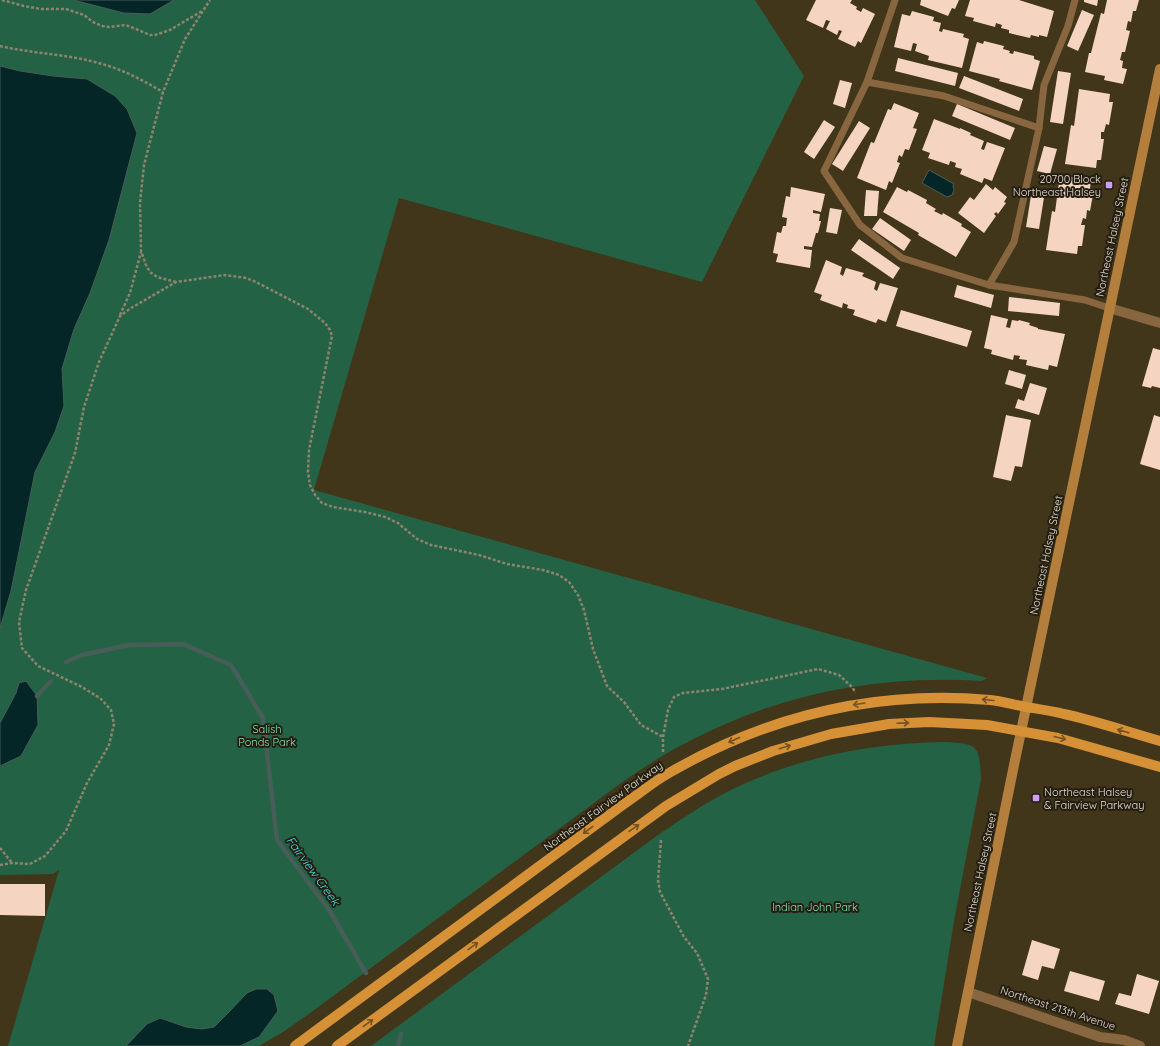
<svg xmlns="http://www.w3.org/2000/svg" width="1160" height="1046" font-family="Quicksand,sans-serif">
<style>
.green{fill:#246245}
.water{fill:#042627;stroke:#475d58}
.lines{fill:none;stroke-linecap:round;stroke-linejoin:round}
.stream{stroke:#475d58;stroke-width:4.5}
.building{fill:#f5d5c1}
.path{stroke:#8e846e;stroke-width:2.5;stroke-dasharray:3 2;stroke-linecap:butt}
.lane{stroke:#88663f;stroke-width:7}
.street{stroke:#88663f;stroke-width:10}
.secondary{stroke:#b47f3c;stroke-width:10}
.primary{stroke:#d69136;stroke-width:10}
.oneway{stroke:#745222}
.poi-dot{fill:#d09dfe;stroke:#241e12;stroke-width:1.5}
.labels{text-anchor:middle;stroke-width:4;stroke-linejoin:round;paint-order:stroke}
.poi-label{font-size:11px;fill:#e3dccc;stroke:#241e12;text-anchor:end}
.street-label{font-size:11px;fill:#e3dccc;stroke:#241e12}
.park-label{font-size:11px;fill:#7ce7b1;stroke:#241e12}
.water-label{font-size:12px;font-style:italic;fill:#45e1e5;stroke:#241e12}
</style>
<rect width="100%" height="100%" fill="#42361a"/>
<g class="green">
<path d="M0,0H755L804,76L702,282L399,198L314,490L987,678L982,681C876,674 773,695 680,746C659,757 640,770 621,783L306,1016L283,1032L259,1046H8L59,870L53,874L0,875Z"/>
<path d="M945,742C979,744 979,745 981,779L954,921L934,1046H371L658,835C680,820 702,805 725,793C793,758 869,743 945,742Z"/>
</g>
<g class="water">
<polygon points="73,0 174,0 150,14 124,13"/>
<polygon points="0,66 20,71 53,76 87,79 115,96 127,109 137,133 109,240 90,293 74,329 62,369 64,406 55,432 35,472 11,591 0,628"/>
<polygon points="929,170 954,184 953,186 954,190 952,195 947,197 922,183"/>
<polygon points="26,681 37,696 38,725 21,756 0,766 0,723 16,693 19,683"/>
<polygon points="256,989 267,989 274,995 278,1011 259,1037 240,1046 126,1046 147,1024 160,1018 186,1027 202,1029 214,1027 229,1012 247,993"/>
</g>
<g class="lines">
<g class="stream">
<polyline points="66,662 82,655 129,645 183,644 231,665 263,718 277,840 329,910 366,973"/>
<polyline points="37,696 51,681"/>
<polyline points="398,1046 401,1034"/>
</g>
</g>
<g class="building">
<polygon points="816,0 852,0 850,3 857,7 856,9 861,12 863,8 875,14 861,43 858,41 855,47 838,39 842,31 839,30 837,35 826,29 830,21 826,20 823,28 806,20"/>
<polygon points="921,0 959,0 955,9 952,8 948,16 920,5"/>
<polygon points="970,0 1019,0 1054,11 1047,37 1039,35 1039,37 1031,35 1030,38 1009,33 1009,30 1001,28 1002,25 996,23 995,27 973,21 974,18 965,16"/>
<polygon points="1084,0 1098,0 1097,6 1084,2"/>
<polygon points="1107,0 1139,0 1136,11 1133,11 1131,22 1128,21 1126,30 1130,31 1125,52 1122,52 1120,60 1123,61 1122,68 1127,69 1123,84 1104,80 1105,76 1085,72 1089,53 1091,53 1101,13 1104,14"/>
<polygon points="1082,10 1094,15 1078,51 1067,46"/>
<polygon points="912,11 934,17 933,21 941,23 939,31 942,32 943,29 964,34 963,37 969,39 962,68 928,60 929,56 915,51 917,44 913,43 911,51 894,47 902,14 910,16"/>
<polygon points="984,41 1004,46 1003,49 1010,51 1009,53 1013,54 1014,51 1034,56 1034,59 1040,61 1032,90 999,81 1000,79 969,71 977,42 983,44"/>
<polygon points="898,58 958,73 955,86 895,71"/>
<polygon points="1058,71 1071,73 1063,124 1050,122"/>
<polygon points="964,76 1023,99 1019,111 959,88"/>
<polygon points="840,80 852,83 845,108 833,104"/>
<polygon points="1079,89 1110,94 1109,102 1113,102 1109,125 1106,124 1104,132 1101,132 1101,139 1104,139 1101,160 1097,160 1096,168 1065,164 1071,125 1074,126"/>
<polygon points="894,103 919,113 913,128 917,129 909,150 905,149 902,157 899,155 897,162 900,163 892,183 889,181 886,190 857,178 871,142 874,143 888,109 891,110"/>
<polygon points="957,104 1015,128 1010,140 952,116"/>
<polygon points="934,119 960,129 960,128 971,133 970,135 984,141 981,149 984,150 987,142 1005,148 992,181 984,178 982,183 960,174 962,169 955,167 956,163 950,161 949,165 928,158 930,153 922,150"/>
<polygon points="824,120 835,127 814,159 804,152"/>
<polygon points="859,121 870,128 843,171 832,164"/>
<polygon points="1044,146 1057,149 1050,174 1037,171"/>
<polygon points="1060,175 1091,180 1090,188 1094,189 1090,211 1087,210 1086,219 1083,218 1081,225 1085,225 1082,246 1078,246 1077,254 1046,250 1052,211 1055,212"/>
<polygon points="986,184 993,190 995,187 1007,197 1004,202 1006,203 998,214 996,212 994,214 996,216 984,233 958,213 970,197 974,200"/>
<polygon points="791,187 825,194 821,212 813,210 813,213 820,214 819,221 821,221 818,233 816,233 812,247 804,246 804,249 812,250 810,268 776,262 778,254 773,253 777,232 781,233 783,226 786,226 787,218 782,217 786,196 790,197"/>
<polygon points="897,187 907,192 908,190 927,200 926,203 936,209 934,211 942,215 943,213 962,224 961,226 971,232 956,257 918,235 919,233 883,212"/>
<polygon points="1032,189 1045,191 1039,229 1026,227"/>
<polygon points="866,190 879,191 877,216 864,216"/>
<polygon points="830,208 842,210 837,234 826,232"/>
<polygon points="880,218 911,240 904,251 872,229"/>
<polygon points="859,239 900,268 893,279 851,250"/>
<polygon points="826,260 842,267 840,274 843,276 846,268 864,273 862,276 876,282 874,289 877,291 880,283 898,288 886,322 878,319 876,323 853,315 855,310 847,308 848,305 843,303 842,308 820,300 822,295 814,292"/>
<polygon points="957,285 994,295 991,308 954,297"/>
<polygon points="1009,297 1060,303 1059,316 1008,311"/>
<polygon points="901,310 972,331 967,347 896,326"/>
<polygon points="991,315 1008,319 1006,327 1010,328 1012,320 1018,321 1019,320 1030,323 1029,325 1038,328 1038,329 1065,334 1057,367 1049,365 1048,370 1026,365 1027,360 1019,359 1020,356 1014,355 1013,360 991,354 992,350 984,348"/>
<polygon points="1153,348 1160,350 1160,388 1152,386 1151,388 1142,386"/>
<polygon points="1009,370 1026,375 1022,389 1005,384"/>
<polygon points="1030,383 1047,388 1039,415 1015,408 1018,399 1024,401"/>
<polygon points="1006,415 1031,420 1022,467 1015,466 1011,481 993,477"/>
<polygon points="1154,415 1160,417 1160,470 1140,464"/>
<polygon points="0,884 45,884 45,916 0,915"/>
<polygon points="1032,940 1060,949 1054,969 1042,966 1038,980 1022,975"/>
<polygon points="1070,971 1105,981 1099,1001 1064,991"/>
<polygon points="1137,974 1159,981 1149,1014 1115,1004 1119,993 1131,996"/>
</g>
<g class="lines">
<g class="path">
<polyline points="2,0 24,6 41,9 66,9 84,15 93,22 102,26 109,27 125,25 131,27 150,35 155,35 170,30 202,11"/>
<path d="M0,46C34,54 69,54 102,64C124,70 144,81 163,92"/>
<polyline points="176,282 157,277 150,272 146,265 141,251 140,203 144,165 163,92 185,39 210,0"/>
<polyline points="120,315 130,293 141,252"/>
<polyline points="663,752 663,737 668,710 674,697 683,693 722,689 818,669 839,675 853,688 855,693"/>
<polyline points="661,840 658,880 660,892 684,937 697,953 708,979 706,995 688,1046"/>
<polyline points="0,848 12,863"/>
<polyline points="0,865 12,863 30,864 45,856 66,831 87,783 109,745 114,724 111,710 100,698 80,686 38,666 22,648 19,622 26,590 75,453 84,407 99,362 120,316 131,308 176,282 225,275 246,278 256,282 308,309 325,323 330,330 332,336 309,450 308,472 310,485 315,495 322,503 333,507 365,512 385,517 398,523 417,539 431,545 479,555 507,564 543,570 559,575 569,582 578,595 584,610 593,649 607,686 624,702 641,725 663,737"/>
</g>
<g class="lane">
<polyline points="895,0 867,82 944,96 1039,128 1014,242 989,285 1085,300 1109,308"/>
<polyline points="867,82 824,171 860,225 902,258 989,285"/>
<polyline points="1039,128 1044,85 1068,26 1075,0"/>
</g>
<g class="street">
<polyline points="1109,308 1160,323"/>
<polyline points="968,992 1100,1037 1124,1040 1140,1046"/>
</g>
<polyline class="secondary" points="957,1046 1014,765 1160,69"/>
<g class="primary">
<path d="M295,1046L624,804C639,794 653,782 669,773C769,715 875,690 990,700C1002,701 1014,705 1026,707C1038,709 1052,711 1064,714C1096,721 1128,732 1160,741"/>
<polyline points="337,1046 666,806 719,774 735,766 773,751 831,734 889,724 929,722 987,725 1058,738 1160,767"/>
</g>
</g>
<defs><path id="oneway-shaft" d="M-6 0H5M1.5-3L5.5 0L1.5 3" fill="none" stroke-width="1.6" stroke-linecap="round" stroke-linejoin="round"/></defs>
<g class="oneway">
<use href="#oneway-shaft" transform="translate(988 700) rotate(-175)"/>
<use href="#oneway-shaft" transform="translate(859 704) rotate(171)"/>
<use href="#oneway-shaft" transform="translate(903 723) rotate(-2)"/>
<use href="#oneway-shaft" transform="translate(1123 731) rotate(-164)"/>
<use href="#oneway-shaft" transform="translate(1060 738) rotate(14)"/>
<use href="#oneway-shaft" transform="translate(734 740) rotate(156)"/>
<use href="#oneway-shaft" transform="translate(785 747) rotate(-17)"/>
<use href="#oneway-shaft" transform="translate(634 828) rotate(-35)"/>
<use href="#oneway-shaft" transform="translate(588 830) rotate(143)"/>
<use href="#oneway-shaft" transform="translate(473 946) rotate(-36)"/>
<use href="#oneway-shaft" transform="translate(368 1023) rotate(-36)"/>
</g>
<g class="poi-dot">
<rect x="1105" y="181" width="8" height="8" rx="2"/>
<rect x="1032" y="794" width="8" height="8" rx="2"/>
</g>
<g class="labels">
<g class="poi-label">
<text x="1101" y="183">20700 Block<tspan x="1101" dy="13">Northeast Halsey</tspan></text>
<text x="1044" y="796" text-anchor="start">Northeast Halsey<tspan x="1044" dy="13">&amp; Fairview Parkway</tspan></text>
</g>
<g class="street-label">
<text transform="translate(1112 237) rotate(-78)" y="4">Northeast Halsey Street</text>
<text transform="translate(1046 555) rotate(-78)" y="4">Northeast Halsey Street</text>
<text transform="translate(603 806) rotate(-36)" y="4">Northeast Fairview Parkway</text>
<text transform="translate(980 872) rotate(-78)" y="4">Northeast Halsey Street</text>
<text transform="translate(1058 1008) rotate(18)" y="4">Northeast 213th Avenue</text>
</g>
<g class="park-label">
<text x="267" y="733">Salish<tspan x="267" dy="13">Ponds Park</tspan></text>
<text x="815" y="911">Indian John Park</text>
</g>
<g class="water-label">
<text transform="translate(313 871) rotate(54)" y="4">Fairview Creek</text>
</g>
</g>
</svg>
